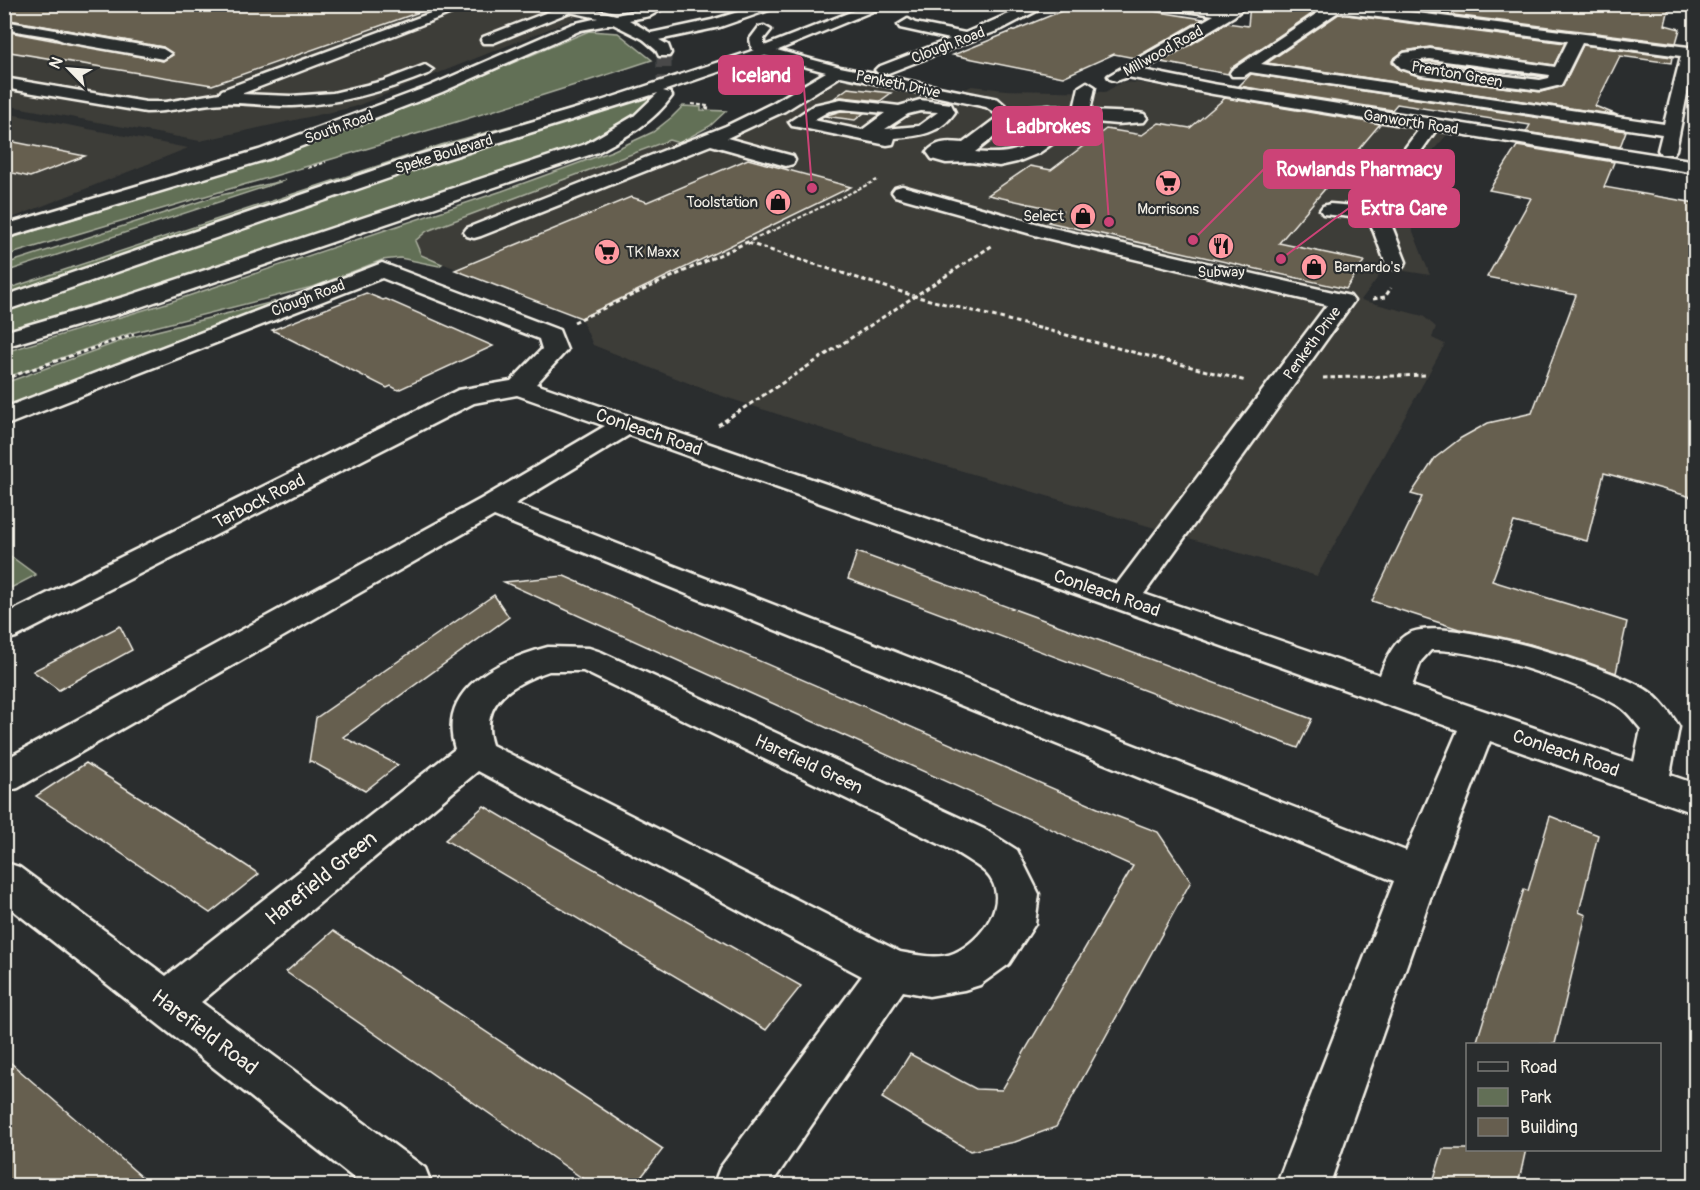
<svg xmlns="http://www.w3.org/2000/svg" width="1700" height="1190" font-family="Pangolin,sans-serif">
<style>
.built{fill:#3c3c38}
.green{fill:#626f56;stroke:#abb09f;stroke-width:1.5}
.building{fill:#665e4f;stroke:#f4f1e8;stroke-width:1.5}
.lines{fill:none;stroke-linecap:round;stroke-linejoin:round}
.highway-tunnel{stroke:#484a4a;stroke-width:15;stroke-dasharray:15 8;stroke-linecap:butt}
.minor-casing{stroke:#f4f1e8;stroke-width:5}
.highway-casing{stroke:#f4f1e8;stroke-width:5}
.path-far1{stroke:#f4f1e8;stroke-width:2;stroke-dasharray:4 2;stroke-linecap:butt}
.path{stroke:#f4f1e8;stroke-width:3;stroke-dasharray:4.5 3;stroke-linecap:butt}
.minor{fill:#2a2d2e;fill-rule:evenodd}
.highway{fill:#2a2d2e;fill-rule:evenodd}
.labels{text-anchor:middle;stroke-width:4.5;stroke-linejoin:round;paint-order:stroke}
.far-street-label{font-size:15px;fill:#f4f1e8;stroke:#2a2d2e}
.far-poi-label{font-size:15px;fill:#f4f1e8;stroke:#2a2d2e;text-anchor:end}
.street-label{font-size:18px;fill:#f4f1e8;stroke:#2a2d2e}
.near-street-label{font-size:21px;fill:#f4f1e8;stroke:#2a2d2e}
.leader{fill:none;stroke:#cc4377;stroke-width:2}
.callout-dot{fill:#cc4377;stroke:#2a2d2e;stroke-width:2}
.callout{fill:#cc4377;stroke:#cc4377;stroke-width:2}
.callout-label{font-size:20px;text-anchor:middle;font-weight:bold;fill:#fff}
</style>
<rect width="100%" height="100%" fill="#2a2d2e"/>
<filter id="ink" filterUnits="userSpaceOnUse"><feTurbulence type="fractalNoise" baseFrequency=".0167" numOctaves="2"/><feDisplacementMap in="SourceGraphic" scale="12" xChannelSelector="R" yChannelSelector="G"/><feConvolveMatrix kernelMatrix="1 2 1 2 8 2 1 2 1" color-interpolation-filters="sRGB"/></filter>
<g filter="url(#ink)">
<g class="built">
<polygon points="4,5 609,5 354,107 200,141 5,105"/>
<polygon points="814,77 843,80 857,79 947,97 972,86 1005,90 1105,92 1122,82 1141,83 1447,135 1397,190 1430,275 1385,268 1361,300 1423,316 1436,327 1432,338 1445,344 1317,576 851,438 716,394 593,345 581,318 421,255 415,241 427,231 669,140 683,143 785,95"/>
<polygon points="5,113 188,148 5,221"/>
</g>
<g class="green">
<path d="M589,31L618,33L652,60C438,131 220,190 5,256V240L276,156L363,125Z"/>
<polygon points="628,93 5,297 4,290 441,145"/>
<path d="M652,96C635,122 606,133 579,145L256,257L5,333L4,311L431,165Z"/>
<polygon points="683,106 701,107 701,110 726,111 710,126 679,143 669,140 427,231 415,241 421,255 442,264 439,266 400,258 382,260 316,286 131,333 5,378 5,352 170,302 502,191 612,151 653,132 672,117"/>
<polygon points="286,180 5,272 5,264 217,196"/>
<polygon points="306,294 5,412 5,383 132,337"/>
<polygon points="5,552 36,575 5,591"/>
</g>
<g class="building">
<polygon points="4,4 427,4 428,9 212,85 4,51 4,31 163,61 173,55 163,47 4,19"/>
<polygon points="1079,4 1109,4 1203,19 1135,58 1114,54 1063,77 953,55"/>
<polygon points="1250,4 1301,4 1304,9 1316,11 1231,68 1228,74 1161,62 1227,23 1248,26"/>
<polygon points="1367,4 1574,6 1575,4 1670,4 1665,25 1680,29 1676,43"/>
<polygon points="1339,14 1565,43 1554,65 1430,47 1404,51 1393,59 1392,63 1400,70 1421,77 1541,92 1563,86 1583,45 1672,57 1671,63 1620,56 1595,106 1617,115 1267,63"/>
<polygon points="1430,61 1545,77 1420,62"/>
<polygon points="1251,74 1626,131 1620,147 1526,132 1530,125 1397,104 1392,110 1239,86"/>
<polygon points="848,88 891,93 880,101 841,97 833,99"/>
<polygon points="1225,98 1380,124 1279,243 1364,261 1346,289 1048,222 1062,211 988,195 1030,166 1051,170 1106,129 1142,135 1159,123 1190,128"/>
<polygon points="841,111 864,113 855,120 824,116"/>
<polygon points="4,140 85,156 30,177 4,171"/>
<polygon points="1517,146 1614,162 1604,187 1695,203 1695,498 1604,473 1587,541 1514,522 1492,581 1627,622 1616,673 1530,644 1459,629 1372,601 1422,497 1411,494 1435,458 1461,438 1488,423 1532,413 1576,295 1487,277 1531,198 1489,190"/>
<polygon points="748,159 851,187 581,318 455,270 631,197 647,202"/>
<polygon points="366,293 383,300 386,299 493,346 398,390 391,386 387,388 272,330"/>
<polygon points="857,552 1071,630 1312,719 1298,748 848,579"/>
<polygon points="564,576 1116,816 1158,832 1191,881 1056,1127 1015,1142 970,1151 882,1098 910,1054 976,1089 1002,1090 1133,866 504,582"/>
<polygon points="494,595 509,617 343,737 398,765 365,791 311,761 309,762 316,718"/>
<polygon points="120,626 132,650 59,690 33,671"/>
<polygon points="86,763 233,857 259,874 210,913 36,796"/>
<polygon points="484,806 518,826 801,986 766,1030 445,840"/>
<polygon points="1550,816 1598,835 1579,912 1586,915 1555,1044 1476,1044 1524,889 1528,891"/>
<polygon points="333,931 370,955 663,1149 635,1185 592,1185 286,972"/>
<polygon points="4,1057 95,1136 151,1185 4,1185"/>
<polygon points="1443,1149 1526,1149 1518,1185 1432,1185"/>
</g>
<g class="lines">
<polyline class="highway-tunnel" points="664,53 664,96"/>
<g class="minor-casing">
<g id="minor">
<path d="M455,4H475L241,94L291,96L333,93L383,81L425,65L433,70L430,73C386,91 341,104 293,106C270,107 246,102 224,103C197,104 172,112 146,112L4,88V78L146,102H166L220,93L222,90Z"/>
<polygon points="532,4 571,4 616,15 641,10 653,4 671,4 650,16 629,20 651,33 712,20 764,4 786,4 720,27 649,42 613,24 581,30 442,92 271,158 4,238 4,225 259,150 430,86 572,24 598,18 570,12 493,43 483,43 481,40 483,37 553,10 533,7"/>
<polygon points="1032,4 1050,4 1002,29 888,73 878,73 875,70 878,67 950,39 900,28 898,25 908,19 915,23 965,33"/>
<polygon points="1159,4 1197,4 1225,8 1232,4 1248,4 1234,16 1143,70 1213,84 1696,161 1696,173 1436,130 1388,198 1387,214 1406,262 1403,267 1395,269 1387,267 1369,219 1323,214 1320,210 1323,206 1330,204 1367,207 1368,198 1420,128 1213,94 1128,77 1116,81 1110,79 1108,76 1214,15 1165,8"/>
<path d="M1303,4H1345L1696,48L1676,150L1673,154H1661L1658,150L1662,134L1250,72L1244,76H1232L1230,73L1232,70L1322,10L1304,7ZM1338,12L1568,41L1555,67L1430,49L1404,53L1394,61L1401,68L1421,75L1540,90L1561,85L1582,43L1681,56L1664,124L1261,64ZM1430,59L1550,75L1549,78L1540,80L1423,66L1411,61Z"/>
<polygon points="4,21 163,49 171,54 163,59 66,42 53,37 4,29"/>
<path d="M764,26L771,30L764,39V44L769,48L840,67L998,99L1008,108L1049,105L1074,109L1079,87L1087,82L1095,87L1090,111L1138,113L1144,114L1147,118L1144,122L1117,124L1085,121L1039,153L1017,162L999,166L970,162L946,163L932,159L927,152C937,140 949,142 963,143L999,116L986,107L841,76L785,111L727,138L793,156L795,160L793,164L786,166L711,145L481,236L474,238L467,236L464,232L467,228L726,126L773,103L826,72L759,54L752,49L750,39L759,27ZM1049,115L1067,118C1033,144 1020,157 975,152L1017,119Z"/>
<path d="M841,99L899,106L920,100L951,104L955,112C940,134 920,136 895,138L893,144L887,145L798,127L792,126L789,122L814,105ZM841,109L885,113L862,130L813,120L829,111ZM920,111L938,112L919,126L885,129L908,114Z"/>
<path d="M902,186L1053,228L1350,296L1354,301L1144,594L1380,675C1386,659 1395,638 1412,632C1452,617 1608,666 1645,689C1659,697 1671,714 1679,727L1670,775L1696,784V814L1490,741L1439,873L1329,1186H1276L1394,881L494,516L18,788L4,792V760L481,499L605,426L517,395L474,403L16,637L4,640V615L458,390L511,381L542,349L539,339L382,278L4,426V408L382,263L559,330L567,350L536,384L1117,584L1327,305L1042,237L895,196L892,192L895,188ZM629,435L1458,730L1406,851L515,504ZM1431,650C1475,648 1580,683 1619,706C1628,712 1634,721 1641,729L1634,762L1412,686L1421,661Z"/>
<path d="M548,647L589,648L601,652L984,829L1017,850L1039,894L1035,924L1009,964L980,985L964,990L929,996L903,991L770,1186H713L720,1168L862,976L478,771L201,1002L425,1168L432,1186H364L4,903V862L19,867L166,976L455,749C436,687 500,660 548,647ZM549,671H583L954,851C964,858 976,864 985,872C1013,899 982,941 954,953C937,960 917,955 900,952L492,745C478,702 514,683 549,671Z"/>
</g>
</g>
<g class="highway-casing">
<g id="highway">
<path d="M871,4H890L759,58L663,91L670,93L672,96C654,122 626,137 598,152L140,307L4,347V332L124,297L586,144L634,116L658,93L433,163L4,311V296L419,155L595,103L749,52Z"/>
<polygon points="649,34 668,45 671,53 669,56 659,56 656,50 642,38"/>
</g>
</g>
<g class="path-far1">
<polyline points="692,104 708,106 706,108 711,109"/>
<polyline points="308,168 326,162"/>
<polyline points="766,234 877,180"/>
</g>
<g class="path">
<polyline points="748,243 914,296 1246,381"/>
<polyline points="1373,299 1385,297 1391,288"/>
<polyline points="574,322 769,232"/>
<polyline points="1323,378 1428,375"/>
<polyline points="4,379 134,334"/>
<polyline points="718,425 993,245"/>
</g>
<use href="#minor" class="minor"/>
<use href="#highway" class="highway"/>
</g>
</g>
<defs>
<g id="supermarket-disc" transform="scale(1.35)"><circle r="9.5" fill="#ff9aa2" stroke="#2a2d2e"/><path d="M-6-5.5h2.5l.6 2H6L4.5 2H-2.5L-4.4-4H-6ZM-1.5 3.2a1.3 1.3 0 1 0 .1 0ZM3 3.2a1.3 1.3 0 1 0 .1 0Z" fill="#111"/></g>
<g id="shop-disc" transform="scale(1.35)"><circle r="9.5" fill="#ff9aa2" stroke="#2a2d2e"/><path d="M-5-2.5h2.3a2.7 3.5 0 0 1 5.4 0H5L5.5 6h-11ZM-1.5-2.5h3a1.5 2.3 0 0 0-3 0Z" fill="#111"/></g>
<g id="restaurant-disc" transform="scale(1.35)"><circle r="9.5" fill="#ff9aa2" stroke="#2a2d2e"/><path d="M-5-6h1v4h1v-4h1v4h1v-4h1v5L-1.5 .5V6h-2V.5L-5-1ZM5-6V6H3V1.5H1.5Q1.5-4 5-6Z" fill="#111"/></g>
</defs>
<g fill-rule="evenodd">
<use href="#supermarket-disc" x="1168" y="183"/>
<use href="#shop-disc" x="778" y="202"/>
<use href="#shop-disc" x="1083" y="216"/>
<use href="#restaurant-disc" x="1221" y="246"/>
<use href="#supermarket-disc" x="607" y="252"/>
<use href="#shop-disc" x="1314" y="267"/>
</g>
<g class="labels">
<g class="far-street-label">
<text transform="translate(948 45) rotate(-21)" y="5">Clough Road</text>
<text transform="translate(1163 51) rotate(-29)" y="5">Millwood Road</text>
<text transform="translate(1457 74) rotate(10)" y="5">Prenton Green</text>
<text transform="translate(898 84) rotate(12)" y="5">Penketh Drive</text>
<text transform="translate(1411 122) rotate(9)" y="5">Ganworth Road</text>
<text transform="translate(339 127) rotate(-20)" y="5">South Road</text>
<text transform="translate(444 154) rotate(-17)" y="5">Speke Boulevard</text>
<text transform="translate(308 298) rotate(-21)" y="5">Clough Road</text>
<text transform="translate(1312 343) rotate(-54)" y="5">Penketh Drive</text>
</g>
<g class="far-poi-label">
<text x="758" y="207">Toolstation</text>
<text x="1168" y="214" text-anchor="middle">Morrisons</text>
<text x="1064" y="221">Select</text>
<text x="626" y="257" text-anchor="start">TK Maxx</text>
<text x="1334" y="272" text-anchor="start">Barnardo's</text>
<text x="1221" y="277" text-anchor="middle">Subway</text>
</g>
<g class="street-label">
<text transform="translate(649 432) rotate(19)" y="6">Conleach Road</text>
<text transform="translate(259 501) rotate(-27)" y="6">Tarbock Road</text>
<text transform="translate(1107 593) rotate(19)" y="6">Conleach Road</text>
<text transform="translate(1566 753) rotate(19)" y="6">Conleach Road</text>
<text transform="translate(809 764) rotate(25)" y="6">Harefield Green</text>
</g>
<g class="near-street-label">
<text transform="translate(321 878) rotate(-39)" y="7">Harefield Green</text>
<text transform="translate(205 1032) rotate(37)" y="7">Harefield Road</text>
</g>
</g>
<path class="leader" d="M812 188L803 75M1109 222L1102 126M1193 240L1264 169M1281 259L1349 208"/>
<g class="callout-dot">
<circle cx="812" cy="188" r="6"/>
<circle cx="1109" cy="222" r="6"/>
<circle cx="1193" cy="240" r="6"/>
<circle cx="1281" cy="259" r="6"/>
</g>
<g class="callout">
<rect x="719" y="56" width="84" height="38" rx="6"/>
<rect x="993" y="107" width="109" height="38" rx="6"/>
<rect x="1264" y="150" width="190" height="38" rx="6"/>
<rect x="1349" y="189" width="110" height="38" rx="6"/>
</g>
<g class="callout-label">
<text x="761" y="82">Iceland</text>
<text x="1048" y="133">Ladbrokes</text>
<text x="1359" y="176">Rowlands Pharmacy</text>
<text x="1404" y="215">Extra Care</text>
</g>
<rect width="1700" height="1190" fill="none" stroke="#2a2d2e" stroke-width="24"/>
<rect x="12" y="12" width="1676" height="1166" fill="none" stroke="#f4f1e8" stroke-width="2" filter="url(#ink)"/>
<rect x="1466" y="1043" width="195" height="108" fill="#2a2d2e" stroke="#7b7b78" stroke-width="1.5"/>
<rect x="1478" y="1062" width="30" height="9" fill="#2a2d2e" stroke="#7b7b78" stroke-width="1.5"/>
<text x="1520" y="1073" font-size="18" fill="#f4f1e8">Road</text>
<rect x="1478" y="1088" width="30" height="18" fill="#626f56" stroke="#7b7b78" stroke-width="1.5"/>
<text x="1520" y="1103" font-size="18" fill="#f4f1e8">Park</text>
<rect x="1478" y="1118" width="30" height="18" fill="#665e4f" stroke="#7b7b78" stroke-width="1.5"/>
<text x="1520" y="1133" font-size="18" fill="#f4f1e8">Building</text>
<g transform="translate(69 69) rotate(295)" stroke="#2a2d2e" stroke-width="4.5" paint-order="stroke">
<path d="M0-4.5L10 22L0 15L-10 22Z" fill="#f4f1e8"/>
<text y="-9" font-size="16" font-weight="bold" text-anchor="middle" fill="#f4f1e8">N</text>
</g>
</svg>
